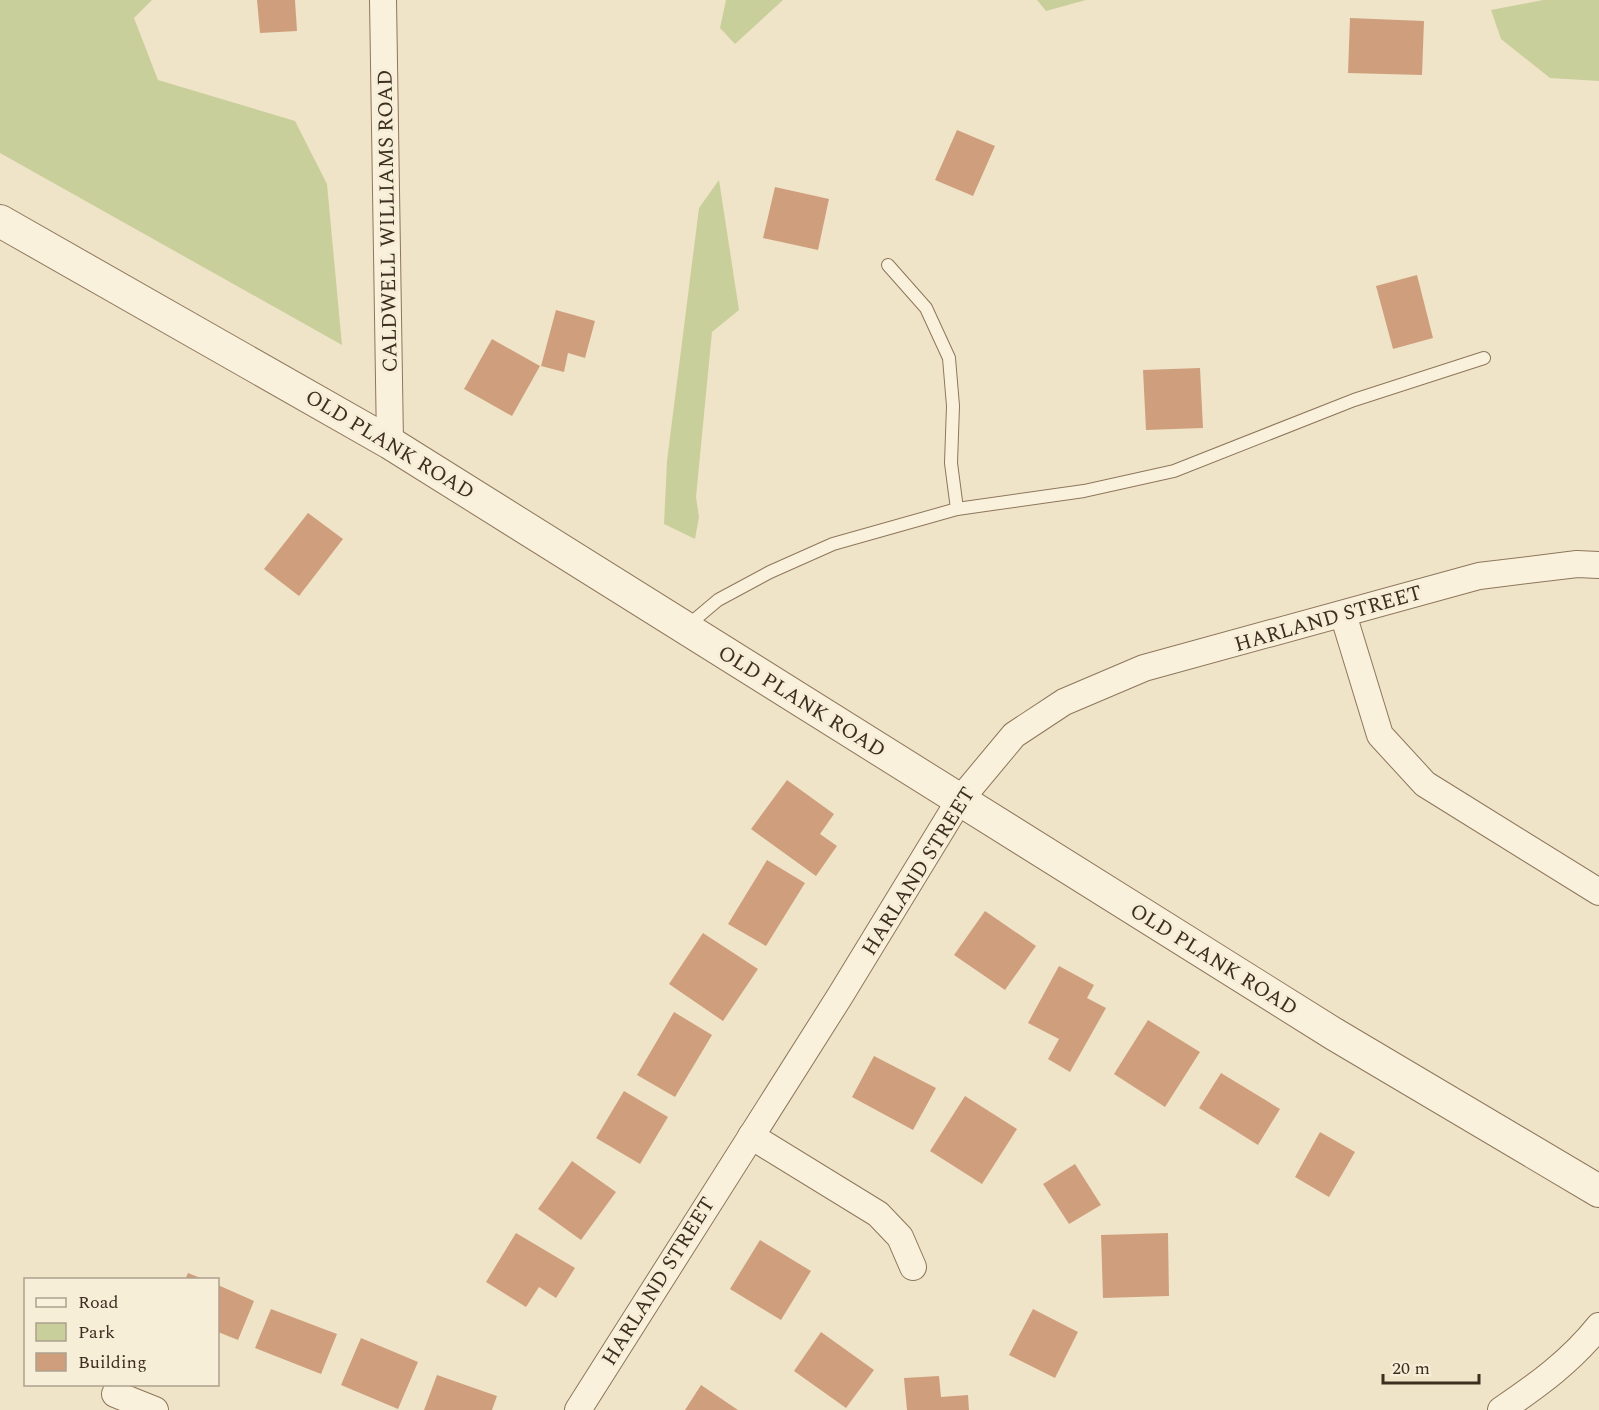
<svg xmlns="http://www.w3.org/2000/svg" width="1599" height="1410" font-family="Spectral,serif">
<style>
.green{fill:#c9cf9b}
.building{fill:#cf9f7d}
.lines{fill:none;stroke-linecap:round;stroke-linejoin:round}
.service-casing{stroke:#8d765c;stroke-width:14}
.minor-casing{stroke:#8d765c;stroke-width:28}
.tertiary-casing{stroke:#8d765c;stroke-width:34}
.service{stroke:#faf1dc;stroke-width:12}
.minor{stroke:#faf1dc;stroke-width:26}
.tertiary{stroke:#faf1dc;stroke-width:32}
.labels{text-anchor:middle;stroke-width:6;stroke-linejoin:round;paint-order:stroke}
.street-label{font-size:21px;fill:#3d2e20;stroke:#f7eed8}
</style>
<rect width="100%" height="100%" fill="#f0e4c8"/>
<g class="green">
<polygon points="0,0 152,0 134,18 158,80 295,121 327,184 342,345 0,153"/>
<polygon points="726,0 783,0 735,44 720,28"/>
<polygon points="1037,0 1086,0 1046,11"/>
<polygon points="1543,0 1599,0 1599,81 1550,78 1501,39 1491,10"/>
<polygon points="719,180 739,310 712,332 696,497 699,517 695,539 664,524 667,461 699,208"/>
</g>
<g class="building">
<polygon points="257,0 295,0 297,31 260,33"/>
<polygon points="1350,18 1424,21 1422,75 1348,73"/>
<polygon points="957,130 995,146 973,196 935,180"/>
<polygon points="775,187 829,199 818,250 763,238"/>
<polygon points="1417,275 1433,338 1393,349 1376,286"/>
<polygon points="556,310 595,321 585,358 568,353 564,372 541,366"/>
<polygon points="492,339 540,366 512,416 464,389"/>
<polygon points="1200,368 1203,428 1146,430 1143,370"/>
<polygon points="308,513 343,539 299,596 264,569"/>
<polygon points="787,780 834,814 820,834 837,846 816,876 751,829"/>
<polygon points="767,860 805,883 766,946 728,924"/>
<polygon points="985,911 1036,946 1005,990 954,955"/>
<polygon points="703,933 758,969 723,1021 669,984"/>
<polygon points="1059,966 1094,985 1087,998 1106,1008 1070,1072 1048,1059 1059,1039 1028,1023"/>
<polygon points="674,1012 712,1035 675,1097 637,1075"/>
<polygon points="1148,1020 1200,1052 1165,1107 1114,1074"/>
<polygon points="874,1056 936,1088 913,1130 852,1097"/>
<polygon points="1221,1073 1280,1109 1258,1145 1199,1108"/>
<polygon points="624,1091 668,1117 640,1164 596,1138"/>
<polygon points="965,1096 1017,1129 982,1184 930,1151"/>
<polygon points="1320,1132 1355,1152 1329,1197 1295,1177"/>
<polygon points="572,1161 616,1192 581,1240 538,1209"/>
<polygon points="1075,1164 1101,1205 1069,1224 1043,1184"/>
<polygon points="516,1233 575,1268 556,1298 539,1287 526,1307 486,1282"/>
<polygon points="1168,1233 1169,1296 1103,1298 1101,1235"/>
<polygon points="760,1240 811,1271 781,1320 730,1289"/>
<polygon points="188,1273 203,1279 203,1280 185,1280"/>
<polygon points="218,1285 254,1301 238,1340 218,1332"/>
<polygon points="271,1309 337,1334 321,1374 255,1348"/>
<polygon points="1033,1309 1078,1332 1055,1378 1009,1355"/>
<polygon points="821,1332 874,1370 846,1408 794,1371"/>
<polygon points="361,1338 418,1362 398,1409 341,1385"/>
<polygon points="437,1375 497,1396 492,1410 424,1410"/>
<polygon points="939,1376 941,1397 968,1395 969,1410 907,1410 904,1378"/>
<polygon points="701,1385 738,1410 685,1410"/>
</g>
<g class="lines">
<g class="service-casing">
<g id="service">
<polyline points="888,265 926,308 949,358 953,406 951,463 957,509"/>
<polyline points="686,627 718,600 770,572 833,544 957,509 1084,491 1174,471 1354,400 1484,358"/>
</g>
</g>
<g class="minor-casing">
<g id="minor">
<polyline points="383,0 390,443"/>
<polyline points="1343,614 1380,735 1425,784 1599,892"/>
<polyline points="751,1136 878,1214 900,1237 913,1267"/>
<polyline points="115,1394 155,1410"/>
<polyline points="578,1410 840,996 959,801 1014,735 1064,702 1144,668 1479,576 1577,564 1599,565"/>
<path d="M1501,1410C1538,1385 1571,1361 1599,1326"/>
</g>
</g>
<g class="tertiary-casing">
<polyline id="tertiary" points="0,221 390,443 1334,1034 1599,1191"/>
</g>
<use href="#service" class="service"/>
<use href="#minor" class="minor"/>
<use href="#tertiary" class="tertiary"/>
</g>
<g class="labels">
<g class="street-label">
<text transform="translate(387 221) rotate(-91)" y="7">CALDWELL WILLIAMS ROAD</text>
<text transform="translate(390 444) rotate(31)" y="7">OLD PLANK ROAD</text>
<text transform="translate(1328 618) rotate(-16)" y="7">HARLAND STREET</text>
<text transform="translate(802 701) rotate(32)" y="7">OLD PLANK ROAD</text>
<text transform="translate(918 871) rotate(-58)" y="7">HARLAND STREET</text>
<text transform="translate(1214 959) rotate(32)" y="7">OLD PLANK ROAD</text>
<text transform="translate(658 1281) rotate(-58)" y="7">HARLAND STREET</text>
</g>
</g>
<rect x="24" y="1278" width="195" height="108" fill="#f7eed8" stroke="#ada18e" stroke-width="1.5"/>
<rect x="36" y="1298" width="30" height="9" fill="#faf1dc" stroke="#ada18e" stroke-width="1.5"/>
<text x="78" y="1308" font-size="18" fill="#3d2e20">Road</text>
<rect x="36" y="1323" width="30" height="18" fill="#c9cf9b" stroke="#ada18e" stroke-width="1.5"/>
<text x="78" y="1338" font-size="18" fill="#3d2e20">Park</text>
<rect x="36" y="1353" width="30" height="18" fill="#cf9f7d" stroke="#ada18e" stroke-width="1.5"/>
<text x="78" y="1368" font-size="18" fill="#3d2e20">Building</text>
<path d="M1383 1374v9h96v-9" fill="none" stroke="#3d2e20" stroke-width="3"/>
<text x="1392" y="1374" font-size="18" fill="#3d2e20" stroke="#f7eed8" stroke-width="4.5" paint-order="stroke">20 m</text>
</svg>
